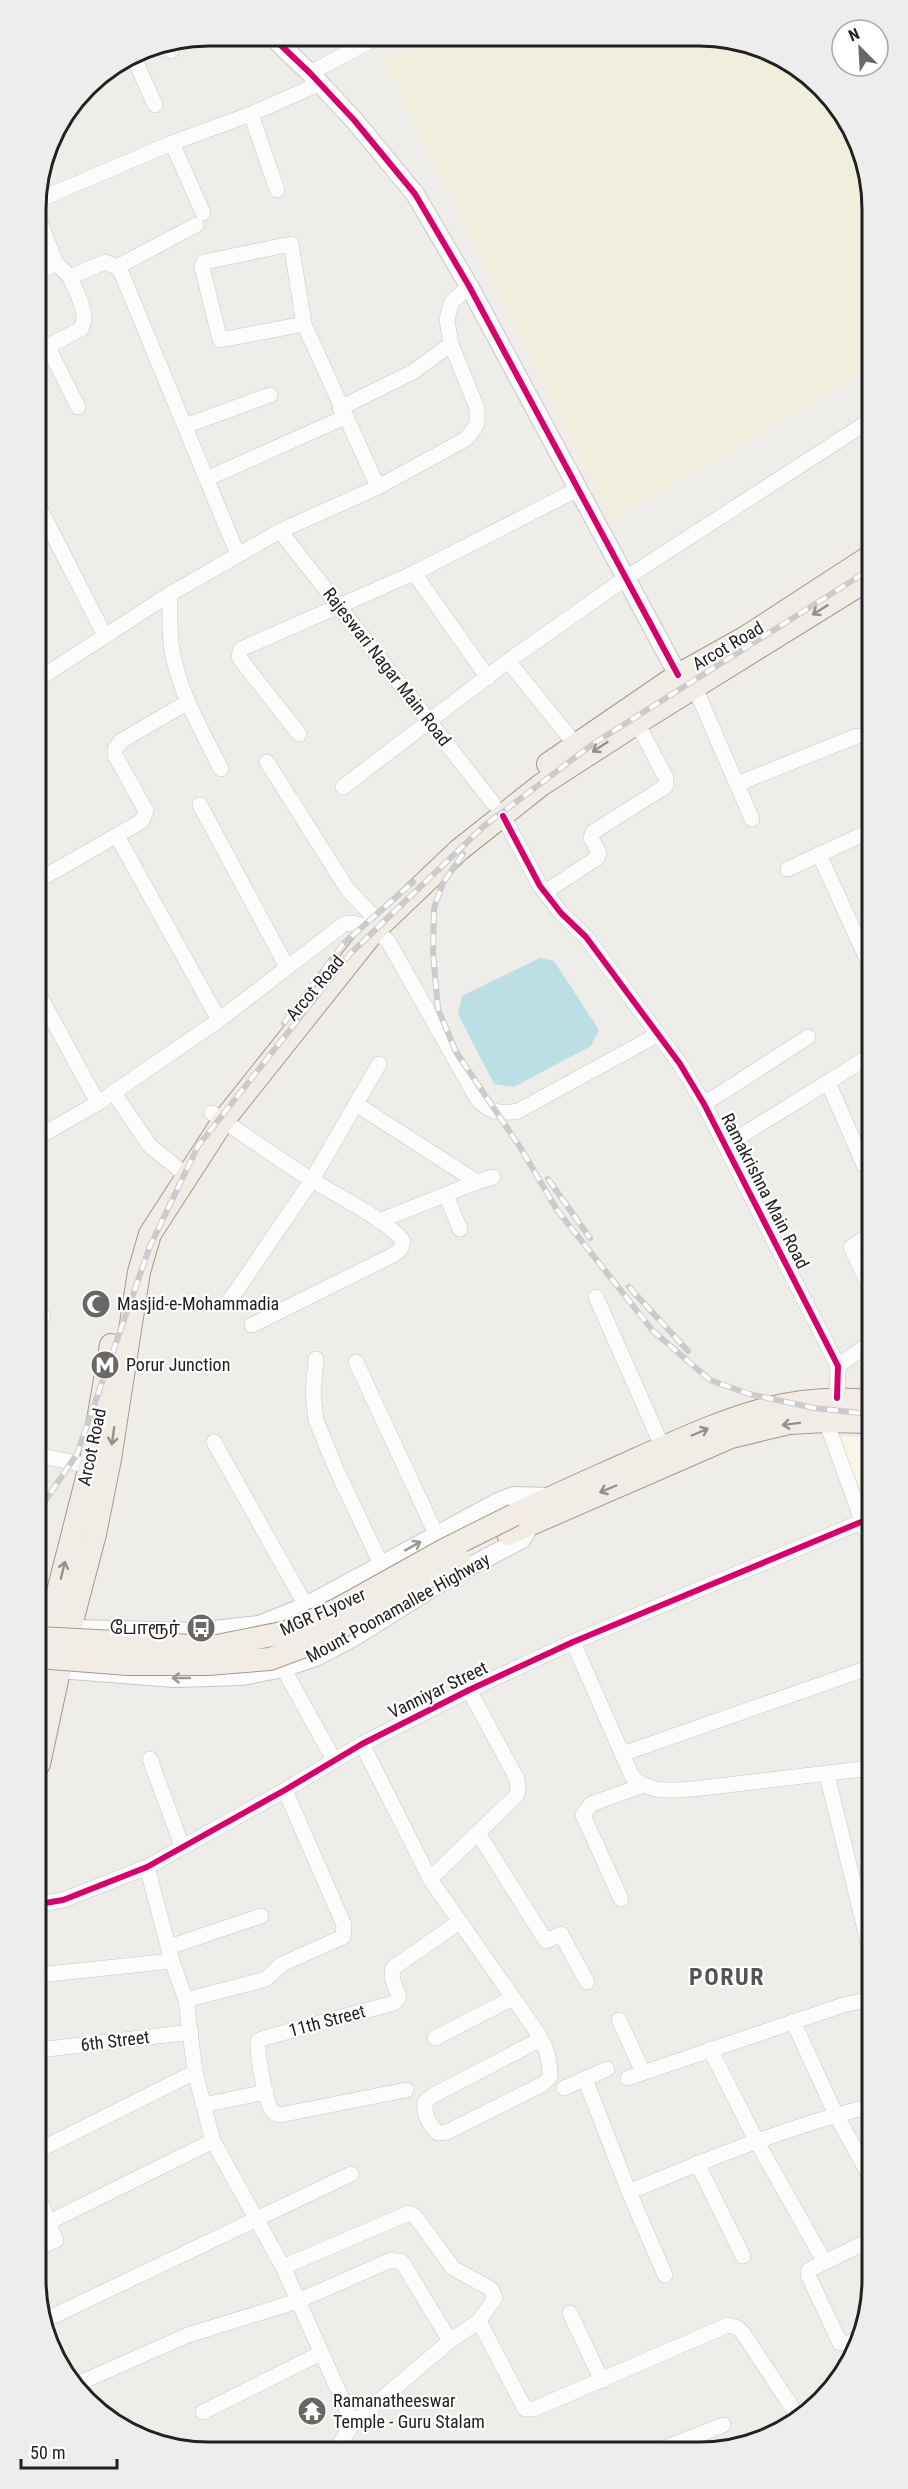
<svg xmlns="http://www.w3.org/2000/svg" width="908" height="2489" font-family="'Roboto Condensed','Noto Sans Tamil',sans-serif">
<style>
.education{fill:#f8f6e6}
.farmland{fill:#f0efdd}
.water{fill:#bbdfe4}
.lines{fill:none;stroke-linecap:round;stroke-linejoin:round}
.minor-casing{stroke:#c8c7c6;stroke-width:16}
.tertiary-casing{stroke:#c8c7c6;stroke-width:20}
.primary-casing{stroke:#a69985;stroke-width:24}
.minor{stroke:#fdfcfc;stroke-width:15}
.tertiary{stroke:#fdfcfc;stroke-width:18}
.primary{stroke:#f2ece6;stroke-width:22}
.rail-casing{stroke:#cbcbcb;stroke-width:6}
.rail{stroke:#fff;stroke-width:4;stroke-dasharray:11;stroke-linecap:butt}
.primary-bridge-casing{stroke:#a69985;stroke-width:24;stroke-linecap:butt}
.primary-bridge{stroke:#f2ece6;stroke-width:22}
.cycleway-casing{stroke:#fff;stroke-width:10}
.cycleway{stroke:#d6006c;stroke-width:6}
.oneway{stroke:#94918d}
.oneway2{stroke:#9a9999}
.labels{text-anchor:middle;stroke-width:4.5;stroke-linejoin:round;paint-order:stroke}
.street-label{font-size:18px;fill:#212121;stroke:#fff}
.poi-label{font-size:18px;fill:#212121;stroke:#fff;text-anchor:start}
.district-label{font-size:24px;font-weight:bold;letter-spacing:1.5px;fill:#545454;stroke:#fff}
.rim{fill:none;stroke:#212121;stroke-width:3}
</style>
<rect width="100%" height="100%" fill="#efedea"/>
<polygon class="education" points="838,1436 870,1438 871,1529"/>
<polygon class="farmland" points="413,37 733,39 821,87 869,175 869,370 611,521 383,60 416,46"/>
<polygon class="water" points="540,958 554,961 599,1030 591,1046 514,1087 494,1084 458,1014 462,996"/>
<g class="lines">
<g class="minor-casing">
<g id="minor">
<polyline points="168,44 171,51"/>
<polyline points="133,56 155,105"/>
<polyline points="310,73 378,37"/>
<polyline points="91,85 94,83"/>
<polyline points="251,114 277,190"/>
<polyline points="172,143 203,213"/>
<polyline points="36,201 172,143 251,114 321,83"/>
<polyline points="36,212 56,263 70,277 105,262 117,267 121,272 238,555"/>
<polyline points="117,267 196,225"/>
<polyline points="37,273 56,263"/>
<polyline points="304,324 220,340 202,267 204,262 291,244 304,324 378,487"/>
<polyline points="48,347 78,407"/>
<path d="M37,352L81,329C90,314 76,293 70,277"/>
<polyline points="340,408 413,372 451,344"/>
<polyline points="185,426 270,395"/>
<polyline points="206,479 345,417"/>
<polyline points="37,503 105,636"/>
<polyline points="280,531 493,803"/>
<polyline points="414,573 488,678"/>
<path d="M170,594C170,612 169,632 172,650C179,692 202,731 221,769"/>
<polyline points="508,661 575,744"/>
<polyline points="37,680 170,594 280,531 378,487 466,439 477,424 477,408 451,344 447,320 451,303 469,286"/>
<polyline points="695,688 752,819"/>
<polyline points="299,734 241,660 239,656 241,649 414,573 578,489"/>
<polyline points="267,762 348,890 373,916"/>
<polyline points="737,784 857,736"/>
<polyline points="343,787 508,661 626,578 869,421"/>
<polyline points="200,805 287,967"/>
<polyline points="503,816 540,886 561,913 586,937 680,1064 704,1104 838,1366 837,1398"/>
<polyline points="117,836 219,1020"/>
<polyline points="819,854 870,966"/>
<polyline points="788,869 870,831"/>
<polyline points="37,881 142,821 146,811 115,755 115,749 121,741 188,702"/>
<polyline points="545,892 597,858 599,853 591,838 593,832 666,786 666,778 637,723"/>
<path d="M375,930L388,941L478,1100C491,1113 501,1114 518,1111L657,1035"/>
<polyline points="38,993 98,1103"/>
<polyline points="828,1082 864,1165"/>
<polyline points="114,1093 150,1146 186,1175"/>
<polyline points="356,1104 477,1182 379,1221"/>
<polyline points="704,1104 808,1037"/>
<path d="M212,1113C245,1135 278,1159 312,1180C332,1193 393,1223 403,1242L400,1250L393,1255L252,1325"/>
<polyline points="38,1137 98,1103 219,1020 344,924 353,923 366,926"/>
<polyline points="726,1145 870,1056"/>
<polyline points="477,1182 493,1177"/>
<polyline points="446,1195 460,1229"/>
<polyline points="870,1235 851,1247 870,1288"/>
<polyline points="596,1297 663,1448"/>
<polyline points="230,1300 312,1180 379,1064"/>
<polyline points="38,1307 43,1317"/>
<polyline points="316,1359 313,1392 316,1420 336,1469 381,1564"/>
<polyline points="356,1362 436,1534"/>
<polyline points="838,1366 870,1343"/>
<polyline points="826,1421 871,1545"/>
<polyline points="214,1442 306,1606"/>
<polyline points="38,1455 90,1466"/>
<path d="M573,1642L632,1776C648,1794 671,1790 693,1789L871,1768"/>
<polyline points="283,1668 334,1760"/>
<path d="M362,1744L430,1879L539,2035C547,2049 550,2060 550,2077L543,2084L447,2132L438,2133C429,2125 424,2114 425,2102L432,2096L541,2039"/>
<polyline points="622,1754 871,1667"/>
<polyline points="150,1759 182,1846"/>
<polyline points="827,1775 871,1954"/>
<polyline points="478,1833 546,1941 561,1934 587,1982"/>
<polyline points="147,1867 172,1961 186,2000 195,2072 213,2141 283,2267 353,2423"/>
<polyline points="430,1879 516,1796 518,1791 517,1779 469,1690"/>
<polyline points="621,1899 583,1815 591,1804 641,1786"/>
<polyline points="39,1904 63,1900 147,1867 285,1790 362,1744 469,1690 573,1642 861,1522"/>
<polyline points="169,1947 261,1916"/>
<polyline points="39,1975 172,1961"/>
<polyline points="186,2000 266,1979 282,1964 343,1937 344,1925 285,1790"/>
<polyline points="619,2020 643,2072"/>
<polyline points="793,2021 836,2115 871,2178"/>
<polyline points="435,2038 513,1998"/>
<polyline points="710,2049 757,2142 824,2261"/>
<polyline points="39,2050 191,2032"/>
<polyline points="628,2078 843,2005 871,1999"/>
<polyline points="585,2079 629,2192 665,2275"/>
<polyline points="564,2088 607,2069"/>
<path d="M406,2090L285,2114C280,2115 275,2115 272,2111C265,2101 257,2053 258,2041L264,2038L394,2003L399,1997L392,1978L393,1968L459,1922"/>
<polyline points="203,2105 266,2092"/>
<polyline points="39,2150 195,2072"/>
<polyline points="697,2163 743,2256"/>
<path d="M629,2192C708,2159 789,2126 871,2106"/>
<polyline points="39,2198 56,2240 39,2247"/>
<polyline points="49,2222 213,2141"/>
<polyline points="283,2267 409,2213 415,2216 453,2268 491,2289 495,2298 479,2321 450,2341 353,2423 336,2450"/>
<polyline points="570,2313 602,2381"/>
<polyline points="43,2321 351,2174"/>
<polyline points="479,2321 525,2409 534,2409 728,2325 738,2328 743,2333 799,2418"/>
<polyline points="861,2337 849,2343 840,2343 808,2275 809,2270 872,2239"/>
<polyline points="77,2384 188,2335 298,2301 391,2260 402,2262 450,2341"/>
<polyline points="203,2412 321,2353"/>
<polyline points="660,2450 723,2425"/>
</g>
</g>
<g class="tertiary-casing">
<g id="tertiary">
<polyline points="271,36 310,73 354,120 415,194 469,286 678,675"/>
<polyline points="76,1629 195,1632 259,1625 306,1606 498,1502 513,1496 550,1497"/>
<polyline points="46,1668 174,1678 242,1676 283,1668 316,1657 352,1638 443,1581 522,1539 529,1527"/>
</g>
</g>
<g class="primary-casing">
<g id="primary">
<polyline points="548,764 678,675 746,637 869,557"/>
<path d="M514,1515C555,1495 597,1477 639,1458C719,1423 781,1392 870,1401"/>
<polyline points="508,1534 731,1437 789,1423 826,1421 870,1422"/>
<polyline points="38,1670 90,1466 111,1345"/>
<polyline points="39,1764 59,1671 95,1534 110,1459 139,1272 150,1234 223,1121 375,930 459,850 541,785 637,723 869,579"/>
</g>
</g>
<use href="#minor" class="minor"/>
<use href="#tertiary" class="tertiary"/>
<use href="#primary" class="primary"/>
<g class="rail-casing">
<g id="rail">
<polyline points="463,854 443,883 434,908 433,954 438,1009 456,1052 520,1147 557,1210 653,1331 710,1380 749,1394 814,1408 870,1414"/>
<polyline points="284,1023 343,944 413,882"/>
<polyline points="548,1179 590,1238"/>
<polyline points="629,1287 688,1351"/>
<polyline points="38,1511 77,1454 150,1246 198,1146 350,954 484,826 593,744 869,570"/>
</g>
</g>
<use href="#rail" class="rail"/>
<g class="primary-bridge-casing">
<g id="primary-bridge">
<polyline points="38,1638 212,1647 287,1632 338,1609 444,1550 514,1515"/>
<polyline points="38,1657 128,1664 207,1664 270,1659 318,1641 459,1559"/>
</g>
</g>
<use href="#primary-bridge" class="primary-bridge"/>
<g class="cycleway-casing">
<g id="cycleway">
<polyline points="271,36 310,73 354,120 415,194 469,286 678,675"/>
<polyline points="503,816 540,886 561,913 586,937 680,1064 704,1104 838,1366 837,1398"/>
<polyline points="39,1904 63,1900 147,1867 285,1790 362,1744 469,1690 573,1642 861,1522"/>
</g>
</g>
<use href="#cycleway" class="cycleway"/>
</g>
<defs><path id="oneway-shaft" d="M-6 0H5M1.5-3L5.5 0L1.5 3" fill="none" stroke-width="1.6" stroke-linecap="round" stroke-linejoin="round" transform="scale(1.5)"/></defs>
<g class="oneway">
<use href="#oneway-shaft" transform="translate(820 610) rotate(148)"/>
<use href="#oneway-shaft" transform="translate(600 747) rotate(147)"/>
<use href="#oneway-shaft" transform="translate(791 1424) rotate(173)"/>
<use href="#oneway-shaft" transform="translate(700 1432) rotate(-23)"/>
<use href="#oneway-shaft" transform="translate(113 1436) rotate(98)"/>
<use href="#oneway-shaft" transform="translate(608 1489) rotate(157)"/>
<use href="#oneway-shaft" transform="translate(63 1570) rotate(-76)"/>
</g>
<g class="oneway2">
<use href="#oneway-shaft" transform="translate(413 1546) rotate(-29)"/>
<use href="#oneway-shaft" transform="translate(181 1678) rotate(180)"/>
</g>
<defs>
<g id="mosque-disc" transform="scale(1.5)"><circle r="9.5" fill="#696867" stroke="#fff"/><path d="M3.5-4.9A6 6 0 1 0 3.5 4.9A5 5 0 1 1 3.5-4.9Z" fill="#fff"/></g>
<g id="metro-disc" transform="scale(1.5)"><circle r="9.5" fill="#696867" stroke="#fff"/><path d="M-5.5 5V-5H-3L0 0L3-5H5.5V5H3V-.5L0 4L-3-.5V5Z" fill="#fff"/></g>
<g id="bus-disc" transform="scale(1.5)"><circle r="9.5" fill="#696867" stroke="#fff"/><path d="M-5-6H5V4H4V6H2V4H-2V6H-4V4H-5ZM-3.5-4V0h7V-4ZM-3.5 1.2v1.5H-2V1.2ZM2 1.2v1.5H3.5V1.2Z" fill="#fff"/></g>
<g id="temple-disc" transform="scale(1.5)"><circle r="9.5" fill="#696867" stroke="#fff"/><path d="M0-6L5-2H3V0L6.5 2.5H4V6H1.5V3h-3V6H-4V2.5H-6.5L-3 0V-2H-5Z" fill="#fff"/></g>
</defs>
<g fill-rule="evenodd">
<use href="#mosque-disc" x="96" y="1304"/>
<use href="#metro-disc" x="105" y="1365"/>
<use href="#bus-disc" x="201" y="1628"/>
<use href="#temple-disc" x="312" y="2411"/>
</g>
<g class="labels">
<g class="street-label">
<text transform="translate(728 646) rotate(-30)" y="6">Arcot Road</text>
<text transform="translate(387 667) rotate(52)" y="6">Rajeswari Nagar Main Road</text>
<text transform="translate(315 988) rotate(-50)" y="6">Arcot Road</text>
<text transform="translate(765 1191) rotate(63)" y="6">Ramakrishna Main Road</text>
<text transform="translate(92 1447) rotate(-78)" y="6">Arcot Road</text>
<text transform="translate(398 1608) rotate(-29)" y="6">Mount Poonamallee Highway</text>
<text transform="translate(323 1612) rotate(-24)" y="6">MGR FLyover</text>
<text transform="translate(438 1690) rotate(-26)" y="6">Vanniyar Street</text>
<text transform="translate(327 2021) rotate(-15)" y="6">11th Street</text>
<text transform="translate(115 2041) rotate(-7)" y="6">6th Street</text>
</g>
<g class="poi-label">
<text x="117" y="1310">Masjid-e-Mohammadia</text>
<text x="126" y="1371">Porur Junction</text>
<text x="180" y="1634" text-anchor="end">போரூர்</text>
<text x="333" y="2407">Ramanatheeswar<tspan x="333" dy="21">Temple - Guru Stalam</tspan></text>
</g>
<g class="district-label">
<text x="727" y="1985">PORUR</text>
</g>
</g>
<path d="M0 0H908V2489H0ZM209 46H699A163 163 0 0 1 862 209V2279A163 163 0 0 1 699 2442H209A163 163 0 0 1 46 2279V209A163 163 0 0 1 209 46Z" fill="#ededed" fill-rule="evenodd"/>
<path class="rim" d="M209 46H699A163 163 0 0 1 862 209V2279A163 163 0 0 1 699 2442H209A163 163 0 0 1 46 2279V209A163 163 0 0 1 209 46Z"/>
<g transform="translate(860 48) rotate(336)"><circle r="28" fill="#ffffff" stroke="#a6a6a6" stroke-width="1.5"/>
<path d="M0-4.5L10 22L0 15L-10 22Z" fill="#696867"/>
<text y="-9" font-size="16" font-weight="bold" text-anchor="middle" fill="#212121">N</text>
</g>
<path d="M21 2459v9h96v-9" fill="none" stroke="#212121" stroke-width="3"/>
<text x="30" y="2459" font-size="18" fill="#212121" stroke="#ffffff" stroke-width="4.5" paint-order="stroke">50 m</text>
</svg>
